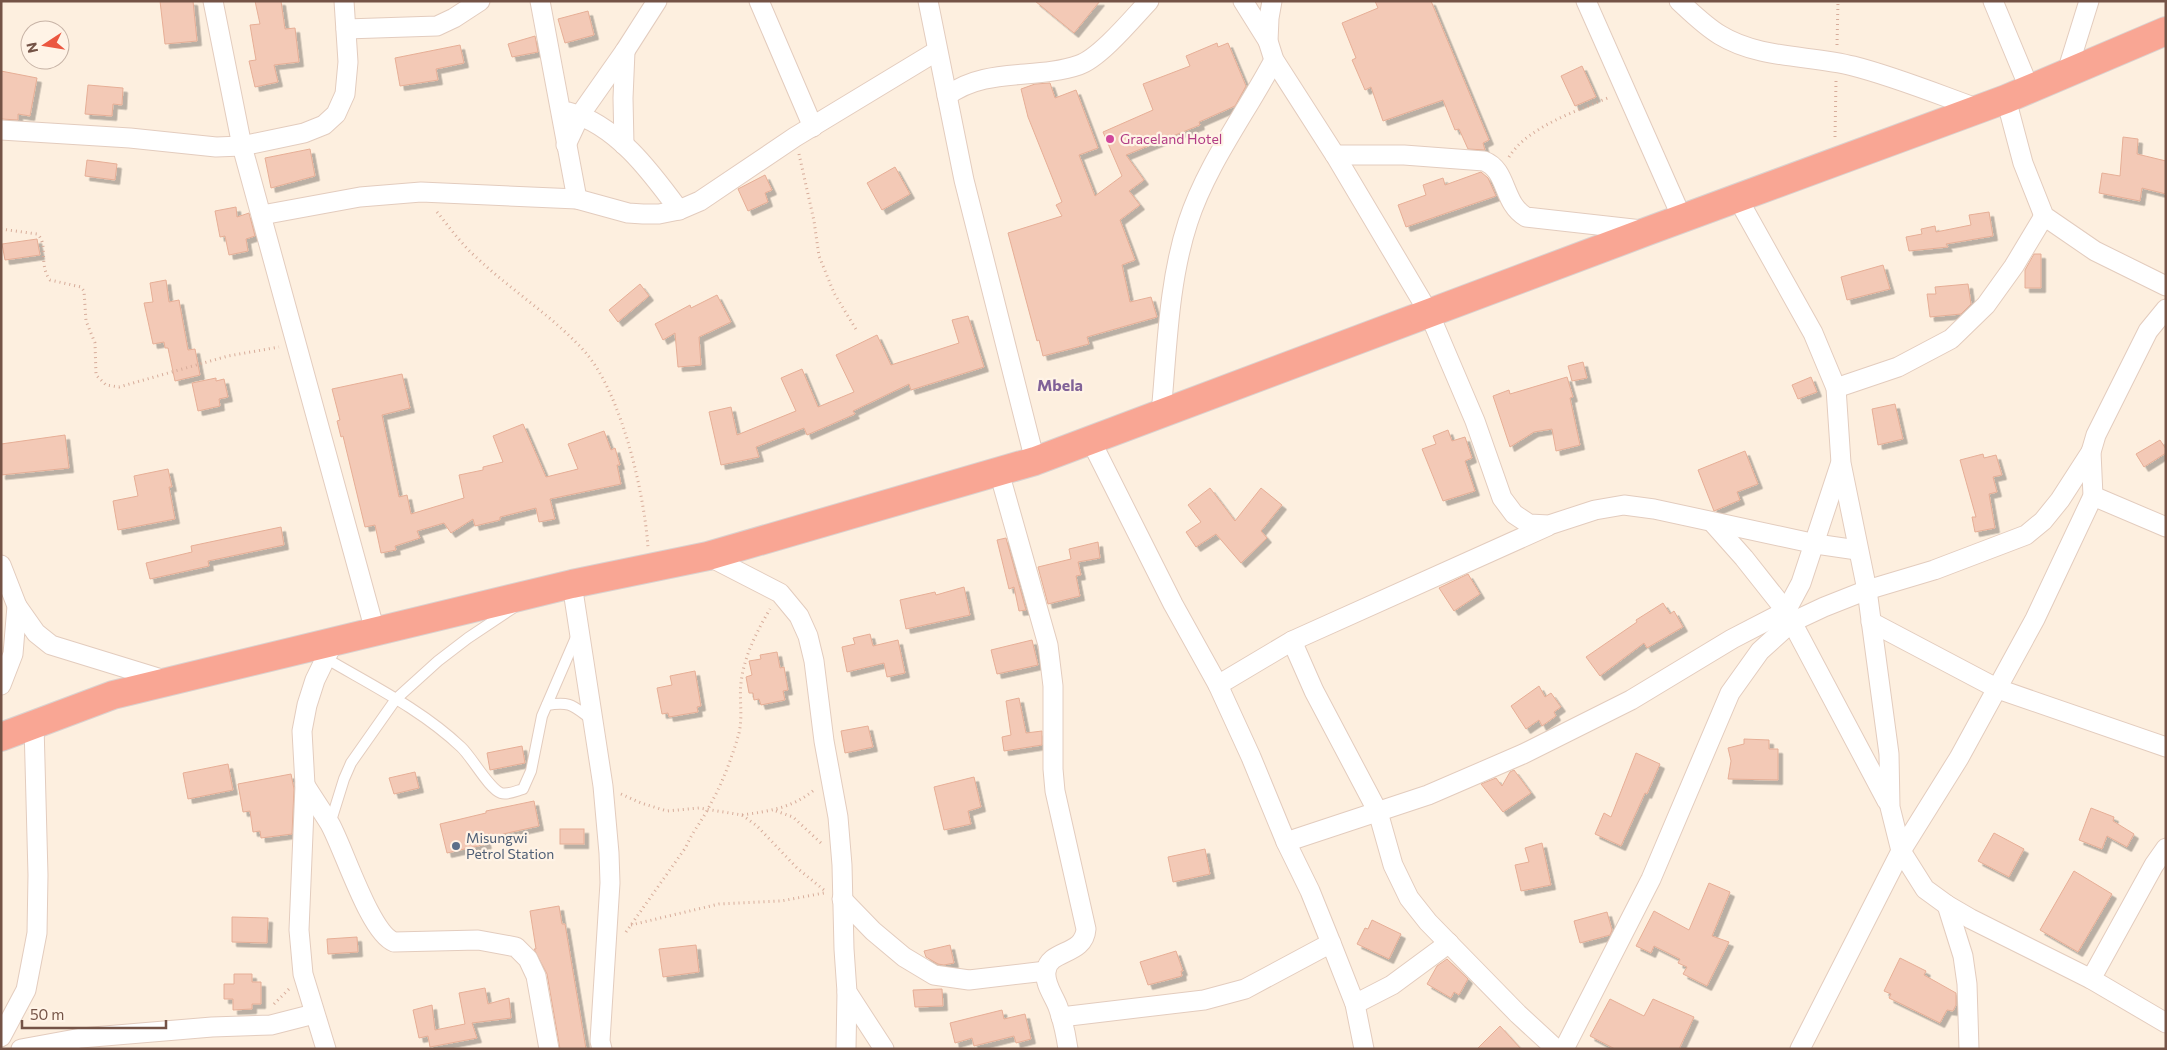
<svg xmlns="http://www.w3.org/2000/svg" width="2167" height="1050" font-family="Commissioner,sans-serif">
<style>
.building{fill:#f3c9b6;stroke:#e6ae96;filter:url(#shadow)}
.lines{fill:none;stroke-linecap:round;stroke-linejoin:round}
.lane-casing{stroke:#e3ccbe;stroke-width:12}
.street-casing{stroke:#e3ccbe;stroke-width:21}
.highway-casing{stroke:#dbd2cf;stroke-width:30}
.path{stroke:#d7ac9a;stroke-width:3;stroke-dasharray:1 4;stroke-linecap:butt}
.lane{stroke:#fff;stroke-width:10}
.street{stroke:#fff;stroke-width:19}
.highway{stroke:#f9a694;stroke-width:28}
.hotel-dot{fill:#d1479c;stroke:#fff3e6;stroke-width:2}
.service-dot{fill:#5c6f8a;stroke:#fff3e6;stroke-width:2}
.labels{text-anchor:middle;stroke-width:4.5;stroke-linejoin:round;paint-order:stroke}
.hotel-label{font-size:14px;fill:#b23c85;stroke:#fff3e6;text-anchor:start}
.service-label{font-size:14px;fill:#4e5e75;stroke:#fff3e6;text-anchor:start}
.quarter-label{font-size:16px;font-weight:bold;fill:#816298;stroke:#fff3e6}
</style>
<defs>
<filter id="shadow"><feDropShadow dx="4.5" dy="4.5" stdDeviation="0" flood-color="#0004"/></filter>
</defs>
<rect width="100%" height="100%" fill="#fdefdf"/>
<g class="building">
<polygon points="160,1 193,1 197,41 165,44"/>
<polygon points="255,1 281,1 285,29 295,28 299,62 274,65 278,82 255,87 249,61 256,60 250,25 260,24"/>
<polygon points="1035,1 1100,1 1074,33"/>
<polygon points="1375,1 1431,1 1489,140 1483,143 1485,150 1468,149 1459,129 1455,130 1443,100 1383,121 1371,87 1365,90 1352,60 1356,58 1342,23 1378,8"/>
<polygon points="588,11 594,35 565,43 558,19"/>
<polygon points="535,36 538,52 512,57 508,44"/>
<polygon points="1217,43 1218,47 1228,43 1246,86 1235,106 1199,122 1200,125 1126,155 1144,180 1129,191 1140,205 1120,220 1135,260 1122,265 1130,302 1151,297 1157,317 1087,337 1089,344 1043,356 1039,340 1037,341 1008,233 1062,216 1056,205 1062,202 1028,117 1021,89 1035,84 1050,83 1055,98 1076,90 1098,148 1079,155 1095,196 1122,176 1103,132 1153,110 1143,84 1190,66 1186,56"/>
<polygon points="460,45 464,63 436,69 438,80 400,86 395,58"/>
<polygon points="1582,66 1596,97 1575,106 1561,76"/>
<polygon points="1,71 37,78 30,116 18,114 18,120 1,119"/>
<polygon points="88,85 123,88 122,105 113,104 112,116 85,114"/>
<polygon points="2123,137 2138,139 2137,154 2166,161 2166,194 2142,188 2140,201 2099,193 2102,173 2120,176"/>
<polygon points="310,149 315,176 271,188 265,158"/>
<polygon points="87,160 117,164 115,180 85,176"/>
<polygon points="895,167 910,194 882,210 867,183"/>
<polygon points="1481,172 1488,178 1496,196 1406,227 1398,205 1426,195 1423,185 1443,178 1445,185"/>
<polygon points="765,175 772,190 765,193 768,202 748,211 738,189"/>
<polygon points="236,207 237,217 249,213 255,236 246,239 248,251 229,255 225,236 220,237 215,211"/>
<polygon points="1989,212 1993,236 1946,244 1948,247 1909,251 1906,237 1922,234 1921,229 1935,226 1936,232 1971,225 1969,215"/>
<polygon points="37,239 40,255 5,260 2,244"/>
<polygon points="2034,254 2041,254 2041,288 2025,288 2025,270"/>
<polygon points="1883,265 1890,289 1847,300 1841,277"/>
<polygon points="166,280 169,302 179,300 188,350 195,349 200,375 175,381 168,348 165,348 164,342 153,344 144,303 153,302 150,283"/>
<polygon points="640,284 649,296 618,322 609,310"/>
<polygon points="1968,284 1971,304 1961,314 1930,317 1927,294 1936,294 1935,287"/>
<polygon points="717,295 731,322 699,337 701,365 678,367 675,333 663,340 655,324 690,305 691,308"/>
<polygon points="968,316 984,367 911,390 909,384 853,411 855,414 807,435 804,428 756,447 759,457 721,465 709,412 731,407 737,435 796,411 781,378 802,369 818,407 854,392 836,355 877,335 891,365 959,343 952,320"/>
<polygon points="1583,362 1587,378 1572,381 1568,366"/>
<polygon points="402,374 410,408 382,415 399,497 407,495 411,514 464,498 459,475 483,470 483,467 503,462 493,436 523,424 546,477 578,469 568,444 604,431 611,450 615,448 620,465 617,465 621,484 550,499 555,519 539,522 536,508 500,517 500,520 475,526 473,519 451,533 444,523 417,531 420,538 395,546 396,550 381,553 375,525 365,527 343,436 341,437 337,421 340,420 332,389"/>
<polygon points="1567,377 1573,397 1570,398 1580,445 1556,451 1552,429 1534,432 1510,447 1493,396 1509,390 1510,394"/>
<polygon points="1811,377 1817,392 1798,399 1792,385"/>
<polygon points="216,378 216,381 224,379 228,397 219,399 220,406 198,411 192,383"/>
<polygon points="1895,404 1903,439 1878,445 1872,409"/>
<polygon points="1448,430 1452,441 1465,437 1472,458 1465,461 1475,491 1443,501 1422,449 1436,444 1433,436"/>
<polygon points="65,435 69,468 1,475 1,444"/>
<polygon points="2160,440 2166,449 2166,453 2144,467 2136,454"/>
<polygon points="1745,451 1758,484 1737,492 1740,500 1714,511 1698,470"/>
<polygon points="1983,454 1984,458 1996,455 2002,475 1993,477 1997,492 1989,494 1995,528 1975,532 1972,517 1976,517 1960,460"/>
<polygon points="168,469 172,487 169,487 175,519 118,530 113,501 138,496 134,476"/>
<polygon points="1210,488 1235,521 1261,488 1282,505 1261,531 1267,538 1241,563 1216,534 1196,547 1186,532 1201,522 1188,505"/>
<polygon points="281,527 284,545 208,561 209,566 150,579 146,563 192,552 191,546"/>
<polygon points="1006,538 1026,610 1019,611 1014,587 1009,589 997,540"/>
<polygon points="1098,542 1100,558 1078,562 1081,575 1076,576 1080,596 1048,604 1038,567 1071,559 1069,549"/>
<polygon points="1468,574 1480,594 1454,611 1439,588"/>
<polygon points="964,587 970,615 906,629 900,600 935,592 936,595"/>
<polygon points="1663,603 1670,614 1674,611 1683,627 1647,648 1644,643 1600,676 1586,657 1637,622 1636,620"/>
<polygon points="870,634 873,646 898,640 905,673 887,677 884,663 847,672 842,647 855,644 853,638"/>
<polygon points="1032,640 1038,665 997,674 991,650"/>
<polygon points="777,652 780,668 784,667 788,690 783,691 785,700 761,705 759,699 754,700 753,693 749,693 746,677 752,675 749,661 761,659 760,655"/>
<polygon points="695,671 701,706 697,707 698,712 669,717 668,713 662,714 657,688 672,685 670,676"/>
<polygon points="1539,686 1545,697 1551,693 1561,707 1554,712 1556,716 1542,726 1539,720 1526,729 1511,706"/>
<polygon points="1019,698 1026,733 1042,731 1042,745 1004,751 1002,737 1011,735 1006,701"/>
<polygon points="868,726 873,747 845,753 841,731"/>
<polygon points="1744,739 1769,740 1769,749 1778,749 1778,780 1728,779 1731,761 1728,748 1744,744"/>
<polygon points="522,746 525,763 490,770 487,753"/>
<polygon points="1636,753 1660,764 1647,794 1645,793 1621,846 1595,834 1604,813 1611,817"/>
<polygon points="228,764 233,790 188,799 183,773"/>
<polygon points="1514,770 1531,793 1503,812 1481,784 1496,778 1502,786 1510,772"/>
<polygon points="415,772 419,788 394,794 389,778"/>
<polygon points="291,774 294,789 292,834 261,838 260,831 253,832 250,811 243,812 238,784"/>
<polygon points="974,777 981,807 968,811 971,824 944,830 934,787"/>
<polygon points="534,801 539,826 485,838 487,844 447,853 440,824 486,813 486,811"/>
<polygon points="2091,808 2114,817 2113,821 2134,834 2127,847 2107,836 2102,849 2079,840"/>
<rect x="560" y="829" width="24" height="15"/>
<polygon points="1994,833 2024,849 2009,877 1978,861"/>
<polygon points="1542,843 1551,885 1521,891 1515,865 1529,862 1525,848"/>
<polygon points="1205,849 1210,874 1173,882 1168,857"/>
<polygon points="2074,871 2112,894 2078,952 2040,930"/>
<polygon points="1709,883 1730,892 1712,936 1729,942 1707,986 1683,974 1687,967 1678,963 1680,959 1654,946 1651,953 1636,946 1654,911 1689,930"/>
<polygon points="559,906 562,924 565,924 586,1049 560,1049 547,974 534,949 536,949 530,911"/>
<polygon points="1607,912 1612,930 1610,935 1580,943 1574,921"/>
<polygon points="232,917 268,918 267,943 232,942"/>
<polygon points="1372,920 1401,934 1389,959 1357,944 1365,928 1368,929"/>
<polygon points="357,937 358,952 328,954 327,939"/>
<polygon points="696,945 699,972 663,977 659,949"/>
<polygon points="950,945 954,963 944,965 938,964 926,957 924,951"/>
<polygon points="1176,951 1183,971 1181,971 1182,976 1148,985 1140,962"/>
<polygon points="1900,958 1926,971 1924,975 1956,993 1956,1005 1953,1011 1947,1010 1940,1023 1889,998 1891,994 1884,991"/>
<polygon points="1447,959 1468,979 1459,995 1454,992 1451,998 1427,984 1437,966"/>
<polygon points="234,974 252,974 252,982 261,982 261,1004 252,1004 252,1009 233,1010 233,999 224,999 224,984 234,984"/>
<polygon points="485,988 488,1004 509,998 511,1018 472,1023 477,1038 430,1047 428,1036 419,1038 413,1010 432,1005 435,1030 465,1024 459,993"/>
<polygon points="942,989 943,1006 915,1007 913,990"/>
<polygon points="1610,999 1644,1016 1653,999 1694,1017 1679,1049 1615,1049 1590,1036"/>
<polygon points="1002,1010 1004,1019 1025,1014 1031,1039 1016,1043 1014,1036 974,1046 972,1038 955,1043 950,1023"/>
<polygon points="1500,1026 1521,1049 1477,1049"/>
</g>
<g class="lines">
<g class="lane-casing">
<g id="lane">
<path d="M327,659C373,686 422,710 461,747C472,757 489,789 501,793C508,795 516,791 523,789L531,771L542,716L577,635"/>
<path d="M547,705C571,701 573,706 591,719"/>
<polyline points="330,824 344,779 351,763 396,699 438,661 468,638 513,608"/>
</g>
</g>
<g class="street-casing">
<g id="street">
<polyline points="213,1 242,146 375,631"/>
<polyline points="540,1 577,199"/>
<polyline points="759,1 813,127"/>
<polyline points="928,1 964,180 1035,461"/>
<polyline points="1243,1 1268,41"/>
<polyline points="1272,1 1269,18 1268,41 1274,60 1335,155 1429,313 1475,421 1502,498 1514,514 1529,524 1549,525 1595,510 1624,505 1654,509 1816,544 1857,550"/>
<polyline points="1586,1 1682,218"/>
<path d="M1679,1C1692,13 1705,26 1720,35C1759,59 1810,55 1853,66C1896,77 1937,94 1979,109"/>
<polyline points="1993,1 2030,90"/>
<polyline points="346,29 437,26 454,18 480,1"/>
<polyline points="2066,75 2089,1"/>
<path d="M947,96C985,67 1036,80 1079,65C1100,58 1133,18 1149,1"/>
<polyline points="2006,99 2023,163 2044,216 2095,251 2166,286"/>
<path d="M568,112C616,124 651,172 679,210"/>
<polyline points="1,130 130,138 216,147 242,146 304,133 324,125 336,114 345,94 348,62 344,1"/>
<polyline points="566,145 580,115 625,51 657,1"/>
<polyline points="624,145 623,98 625,51"/>
<path d="M1335,155H1404L1484,161C1508,170 1502,203 1526,217L1642,230"/>
<polyline points="1738,199 1813,333 1836,388 1841,463 1867,590 1889,754 1890,807 1901,851 1925,889 1947,905 1971,919 2091,979 2166,1023"/>
<polyline points="262,215 360,197 421,192 577,199 628,213 643,214 659,214 679,210 700,201 795,137 937,51"/>
<polyline points="1836,388 1898,367 1951,339 1986,305 2014,266 2044,216"/>
<path d="M1161,414C1167,351 1168,283 1188,222C1207,164 1246,113 1274,60"/>
<polyline points="1091,441 1173,604 1218,685 1251,757 1286,842 1310,891 1331,943 1355,1004 1364,1049"/>
<path d="M999,472L1048,645L1053,686V769L1055,791L1086,929C1084,956 1049,949 1046,971C1044,984 1054,996 1058,1007C1063,1021 1066,1035 1068,1049"/>
<polyline points="2093,496 2166,527"/>
<polyline points="1712,522 1744,558 1786,611 1887,801"/>
<polyline points="708,556 780,593 799,616 808,636 814,661 824,741 838,817 842,865 844,949 847,992 884,1049"/>
<polyline points="1,565 17,606 13,654 1,685"/>
<polyline points="572,584 603,786 609,853 610,883 600,1041 602,1049"/>
<polyline points="17,606 36,633 51,645 168,681"/>
<polyline points="1871,622 1998,689 2166,747"/>
<polyline points="1292,641 1314,691 1378,812 1393,865 1409,898 1428,922 1518,1014 1556,1049"/>
<polyline points="1218,685 1292,641 1548,526"/>
<path d="M305,785C313,798 322,811 330,824C344,849 370,933 394,942L478,940L516,947L528,959L536,976L549,1049"/>
<polyline points="1286,842 1428,795 1523,754 1631,700 1732,639 1786,611 1801,583 1840,465"/>
<polyline points="842,899 873,931 904,957 934,975 969,980 1046,971"/>
<polyline points="1947,905 1963,956 1967,984 1969,1049"/>
<polyline points="2091,979 2154,865 2166,848"/>
<polyline points="1355,1004 1392,985 1449,943"/>
<polyline points="1061,1017 1204,1000 1245,989 1331,943"/>
<polyline points="1,1037 26,990 37,933 38,875 34,725"/>
<polyline points="21,1049 81,1038 212,1027 271,1025 314,1014"/>
<polyline points="326,1049 303,974 299,930 305,785 302,731 307,705 315,680 334,641"/>
<polyline points="846,1049 847,992"/>
<polyline points="1564,1049 1651,879 1730,693 1760,651 1792,622 1824,607 1867,590 1934,570 2026,535 2043,521 2060,500 2091,452"/>
<polyline points="1800,1049 1901,851 1959,758 2035,619 2093,496 2091,452 2096,435 2148,331 2166,309"/>
</g>
</g>
<g class="highway-casing">
<polyline id="highway" points="1,737 113,695 572,584 708,556 1035,461 1648,231 2006,99 2166,31"/>
</g>
<g class="path">
<polyline points="1837,45 1838,1"/>
<polyline points="1835,137 1836,81"/>
<polyline points="799,154 814,221 819,256 834,293 857,331"/>
<path d="M1509,157C1527,127 1579,110 1610,97"/>
<path d="M437,212C450,228 462,245 477,258C512,291 554,317 586,353C622,396 644,492 648,547"/>
<path d="M1,229L37,234C49,244 38,264 50,280L81,287L84,291L86,321L95,343L96,375L106,385L119,387L228,356L279,347"/>
<polyline points="621,794 641,803 667,811 699,808 742,815 757,826 797,868 824,890"/>
<polyline points="776,811 793,817 821,843"/>
<path d="M742,815C770,811 792,808 814,790"/>
<polyline points="631,925 719,904 781,901 824,893"/>
<path d="M626,932L686,847C692,832 702,821 709,807C722,784 732,758 739,733C743,716 739,699 741,683C744,656 757,631 770,609"/>
<polyline points="274,1004 289,989"/>
</g>
<use href="#lane" class="lane"/>
<use href="#street" class="street"/>
<use href="#highway" class="highway"/>
</g>
<circle class="hotel-dot" cx="1110" cy="139" r="5"/>
<circle class="service-dot" cx="456" cy="846" r="5"/>
<g class="labels">
<g class="hotel-label">
<text x="1120" y="144">Graceland Hotel</text>
</g>
<g class="service-label">
<text x="466" y="843">Misungwi<tspan x="466" dy="16">Petrol Station</tspan></text>
</g>
<g class="quarter-label">
<text x="1060" y="391">Mbela</text>
</g>
</g>
<rect width="2167" height="1050" fill="none" stroke="#745346" stroke-width="5"/>
<g transform="translate(45 45) rotate(258)"><circle r="24" fill="#fff3e6" stroke="#c7b3a6"/>
<path d="M0-4L9 19L0 12L-9 19Z" fill="#eb5740"/>
<text y="-8" font-size="14" font-weight="bold" text-anchor="middle" fill="#745346">N</text>
</g>
<path d="M22 1020v8h144v-8" fill="none" stroke="#745346" stroke-width="2.5"/>
<text x="30" y="1020" font-size="15" fill="#745346" stroke="#fff3e6" stroke-width="4" paint-order="stroke">50 m</text>
</svg>
